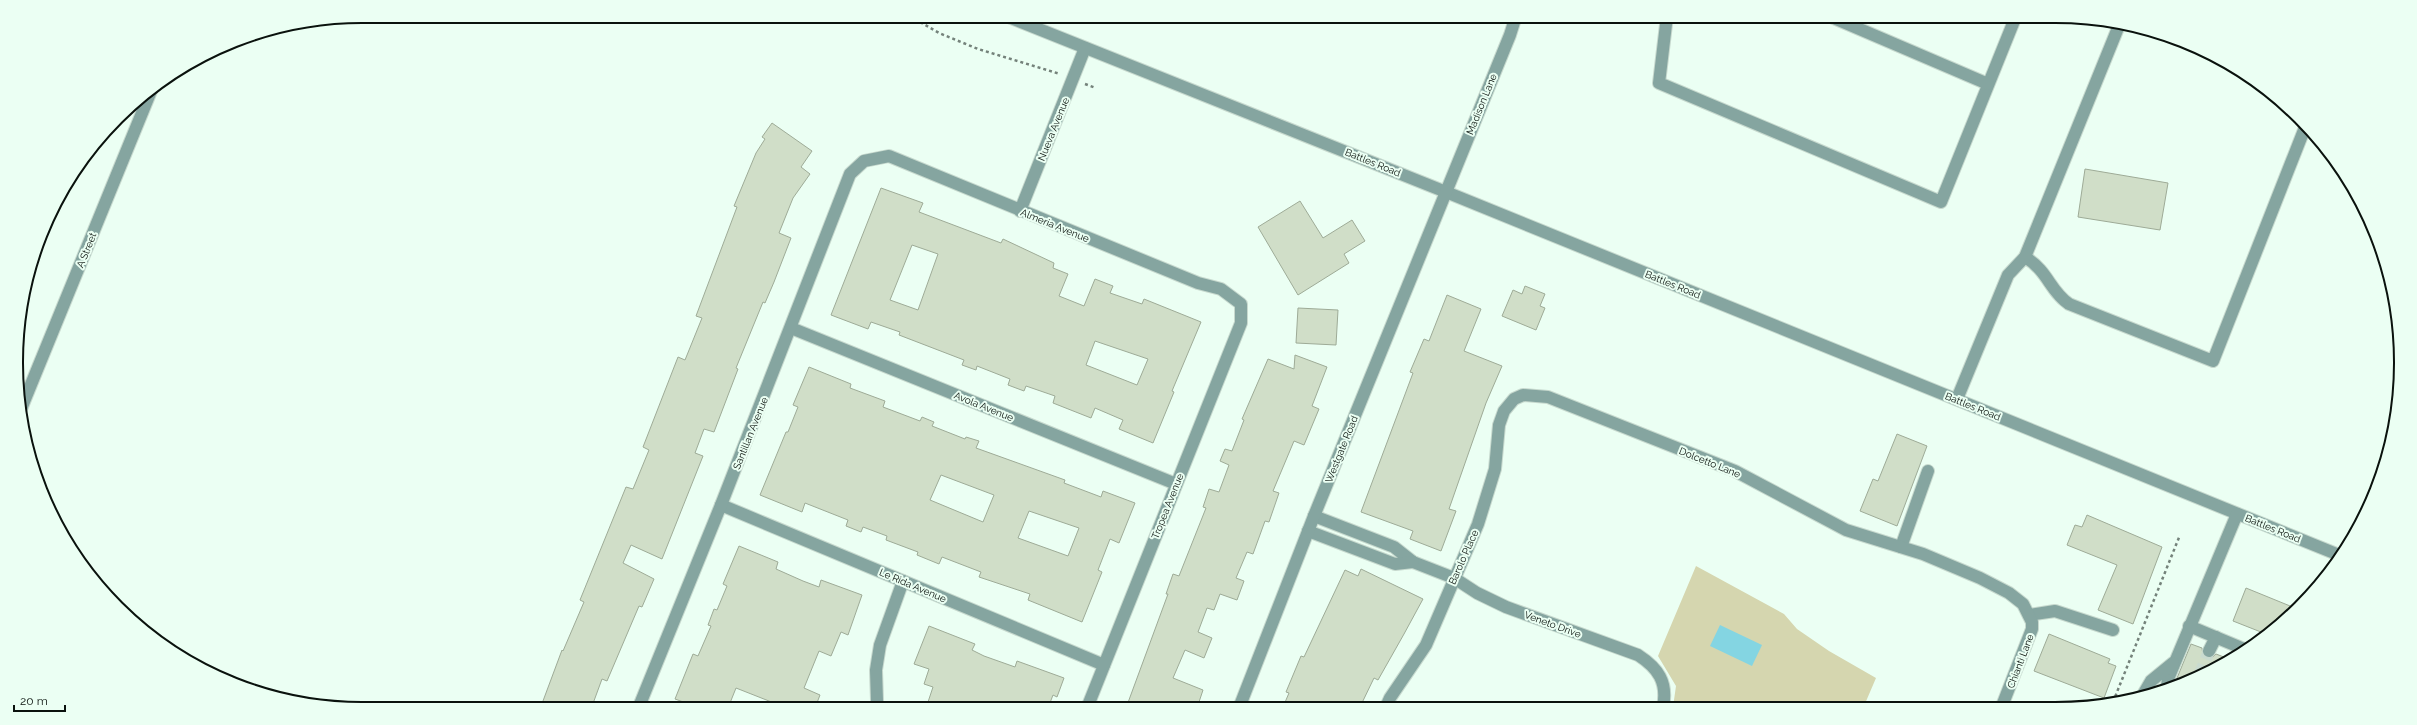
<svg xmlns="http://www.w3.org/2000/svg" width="2417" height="725" font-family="Raleway,sans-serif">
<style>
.green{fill:#d5d6af}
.water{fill:#84d5e2}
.building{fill:#d0dec8;stroke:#9eab97;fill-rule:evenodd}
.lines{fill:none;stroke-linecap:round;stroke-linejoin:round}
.minor-tunnel{stroke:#c9dbd0;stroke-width:12;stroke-dasharray:12 6;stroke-linecap:butt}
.minor-casing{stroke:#c7d9ce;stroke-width:14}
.path{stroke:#74827a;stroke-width:2.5;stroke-dasharray:3 3;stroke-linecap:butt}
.minor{stroke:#85a5a0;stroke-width:12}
.labels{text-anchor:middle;stroke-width:4;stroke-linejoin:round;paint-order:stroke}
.street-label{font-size:10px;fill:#0a120d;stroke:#ebfff3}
.rim{fill:none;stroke:#0a120d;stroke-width:2}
</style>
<rect width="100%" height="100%" fill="#ebfff3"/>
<polygon class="green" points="1696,566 1784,614 1797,629 1829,651 1876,678 1864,706 1673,707 1676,686 1658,656"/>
<polygon class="water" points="1720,625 1762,645 1752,666 1710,646"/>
<g class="building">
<polygon points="772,123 812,151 801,167 810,174 793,198 779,233 791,238 774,282 765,303 763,302 736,368 738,369 714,432 704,429 695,453 703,456 662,559 631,545 623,563 654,579 642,607 639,606 607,681 602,679 591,709 540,709 562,650 563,651 584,602 580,600 626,487 633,489 649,450 643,447 678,357 685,360 702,318 696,316 737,207 734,206 756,153 765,139 762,137"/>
<polygon points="2085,169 2168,183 2160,230 2078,217"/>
<path d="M881,188L923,203L919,212L1001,243L1003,239L1054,263L1053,268L1068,274L1059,296L1084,306L1095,279L1113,286L1110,293L1142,304L1144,299L1201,322L1172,391L1174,392L1153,443L1119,429L1123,420L1095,408L1091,418L1053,403L1055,396L1026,386L1024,391L1008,385L1010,379L977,366L976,370L962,365L964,360L899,335L900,332L871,322L868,329L831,315ZM912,245L938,254L918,310L890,300ZM1095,341L1148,359L1137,385L1086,365Z"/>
<polygon points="1300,201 1323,238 1352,220 1365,241 1344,254 1349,263 1298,295 1258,227"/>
<polygon points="1525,286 1545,294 1540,306 1545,308 1536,330 1502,316 1513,290 1522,294"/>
<polygon points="1447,295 1481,309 1464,351 1502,366 1486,403 1449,509 1456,511 1441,551 1410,539 1413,531 1361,512 1413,373 1410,372 1424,339 1429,341"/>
<polygon points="1298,308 1338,310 1336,345 1296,343"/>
<polygon points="1295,355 1327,367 1312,406 1319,409 1304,445 1294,441 1273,491 1279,493 1269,522 1265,521 1253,554 1247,552 1236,578 1244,581 1237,600 1220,594 1214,610 1207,608 1198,632 1212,638 1204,658 1185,650 1173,678 1203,690 1197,708 1126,708 1168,594 1166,594 1173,574 1179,576 1206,508 1203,507 1209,489 1219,492 1229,465 1220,461 1225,449 1232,451 1244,420 1242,419 1268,359 1294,369"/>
<path d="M809,367L851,384L850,388L885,401L883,407L920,421L922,417L934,422L932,426L965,439L966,437L979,441L976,448L1065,480L1064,483L1101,497L1103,491L1135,503L1119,543L1110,539L1098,570L1102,572L1082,622L1028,600L1030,594L979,577L981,572L942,557L939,564L917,555L918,552L886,540L887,536L863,527L861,532L846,526L848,520L805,503L802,512L760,495L786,432H788L798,407L793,405ZM941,475L994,495L983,522L930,500ZM1029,511L1079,528L1068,556L1018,538Z"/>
<polygon points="1897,434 1927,446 1897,526 1860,511 1873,479 1878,481"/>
<polygon points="2087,515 2162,547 2133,624 2098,610 2117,565 2067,545 2075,525 2082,527"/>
<polygon points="739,546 778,562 776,569 803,581 819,587 821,580 862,595 848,635 841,632 831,656 819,651 804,688 820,695 815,708 772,708 774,703 736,688 728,708 700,708 675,699 693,654 698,656 711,626 708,625 714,609 717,610 727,586 723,584"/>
<polygon points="1361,569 1423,599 1404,634 1378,680 1374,678 1360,707 1283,707 1289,693 1286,692 1301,656 1304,657 1345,570 1358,576"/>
<polygon points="2246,588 2295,608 2283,623 2266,634 2233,621"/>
<polygon points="929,626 975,644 972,650 984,656 1015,667 1017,661 1064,678 1057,697 1053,695 1048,708 926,708 933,687 924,684 929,669 914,664"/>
<polygon points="2049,634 2110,659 2108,663 2116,666 2104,698 2034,671"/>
<polygon points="2191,644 2202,648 2203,655 2206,658 2213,657 2216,654 2229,659 2208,673 2175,683"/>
</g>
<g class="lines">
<polyline class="minor-tunnel" points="2199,676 2209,651"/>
<g class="minor-casing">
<g id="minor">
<polyline points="1006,16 1446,192 2339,555"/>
<polyline points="1667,16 1659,83 1941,202 2016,16"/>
<polyline points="1829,16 1988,84"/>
<polyline points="1020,211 1085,48"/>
<path d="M2025,257C2049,272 2049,290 2069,304L2213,361L2306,125"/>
<polyline points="791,328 1176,484"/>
<polyline points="1957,399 2008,275 2025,257 2120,23"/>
<polyline points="21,409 151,91"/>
<polyline points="721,505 1104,665"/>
<path d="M1314,516L1394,547L1413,562L1454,578L1477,593L1506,607L1638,655C1658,668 1668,682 1663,707"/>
<polyline points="1308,531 1395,564 1413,562"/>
<polyline points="1901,547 1928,471"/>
<polyline points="2029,615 2055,611 2113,630"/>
<polyline points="2189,626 2244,649"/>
<polyline points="2209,651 2216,637"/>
<polyline points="2167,686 2168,679 2237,514"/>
<polyline points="2144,693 2151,681 2173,663"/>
<polyline points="877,701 876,670 880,645 903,581"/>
<polyline points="1386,707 1390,698 1426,645 1478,524 1495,469 1499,425 1504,411 1514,399 1523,395 1548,397 1735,471 1846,530 1923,554 1980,578 2009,593 2023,604 2032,622 2032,629 2002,706"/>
<polyline points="1239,708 1314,516 1510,35 1516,16"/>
<polyline points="638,709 721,505 850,174 864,161 889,156 1198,283 1221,289 1241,304 1241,323 1087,708"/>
</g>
</g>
<g class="path">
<polyline points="910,16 939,33 978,49 1060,74"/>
<polyline points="1085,84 1096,88"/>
<polyline points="2113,702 2180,535"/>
</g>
<use href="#minor" class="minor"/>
</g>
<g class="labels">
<g class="street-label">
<text transform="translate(1481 104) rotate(-68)" y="4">Madison Lane</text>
<text transform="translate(1053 129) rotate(-68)" y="4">Nueva Avenue</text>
<text transform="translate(1373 162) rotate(22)" y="4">Battles Road</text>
<text transform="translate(1055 225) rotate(22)" y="4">Almeria Avenue</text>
<text transform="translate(86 250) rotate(-68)" y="4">A Street</text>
<text transform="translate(1673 284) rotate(22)" y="4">Battles Road</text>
<text transform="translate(984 406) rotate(22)" y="4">Avola Avenue</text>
<text transform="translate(1973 406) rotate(22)" y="4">Battles Road</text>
<text transform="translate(750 433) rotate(-68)" y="4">Santillan Avenue</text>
<text transform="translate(1341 449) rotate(-68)" y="4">Westgate Road</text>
<text transform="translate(1710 462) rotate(22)" y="4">Dolcetto Lane</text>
<text transform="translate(1167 506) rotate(-68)" y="4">Tropea Avenue</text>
<text transform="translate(2273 528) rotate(22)" y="4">Battles Road</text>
<text transform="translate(1463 557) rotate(-66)" y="4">Barolo Place</text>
<text transform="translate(913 585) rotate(23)" y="4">Le Rida Avenue</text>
<text transform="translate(1553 624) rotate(20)" y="4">Veneto Drive</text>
<text transform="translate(2020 661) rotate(-69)" y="4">Chianti Lane</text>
</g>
</g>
<path d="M0 0H2417V725H0ZM362 23H2055A339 339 0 0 1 2394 362V363A339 339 0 0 1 2055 702H362A339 339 0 0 1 23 363V362A339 339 0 0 1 362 23Z" fill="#ebfff3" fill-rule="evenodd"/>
<path class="rim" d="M362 23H2055A339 339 0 0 1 2394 362V363A339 339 0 0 1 2055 702H362A339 339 0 0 1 23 363V362A339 339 0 0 1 362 23Z"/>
<path d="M14 705v6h51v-6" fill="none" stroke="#0a120d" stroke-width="2"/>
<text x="20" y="705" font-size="12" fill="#0a120d" stroke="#ebfff3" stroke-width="3" paint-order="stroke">20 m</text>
</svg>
